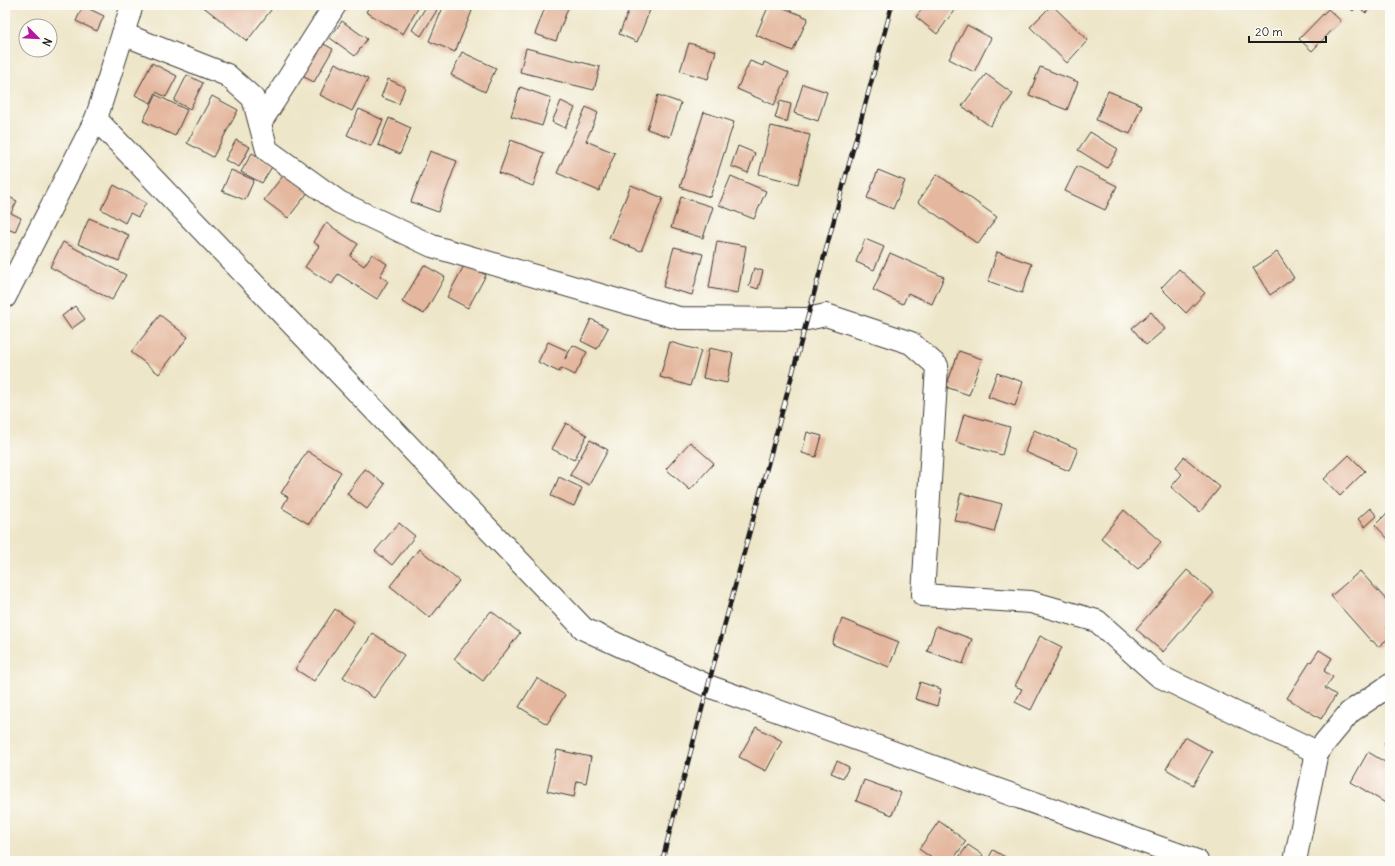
<svg xmlns="http://www.w3.org/2000/svg" width="1395" height="866" font-family="Delius,sans-serif">
<style>
.building{fill:#e4b79e}
.lines{fill:none;stroke-linecap:round;stroke-linejoin:round}
.minor-casing{stroke:#3c3a36;stroke-width:24}
.minor{stroke:#fff;stroke-width:22}
.rail-casing{stroke:#1c1c1c;stroke-width:4.5}
.rail{stroke:#fdfcf7;stroke-width:3;stroke-dasharray:9;stroke-linecap:butt}
</style>
<rect width="100%" height="100%" fill="#fdfcf7"/>
<filter id="ink" filterUnits="userSpaceOnUse"><feTurbulence type="fractalNoise" baseFrequency=".025" numOctaves="2"/><feDisplacementMap in="SourceGraphic" scale="8" xChannelSelector="R" yChannelSelector="G"/><feConvolveMatrix kernelMatrix="1 2 1 2 8 2 1 2 1" color-interpolation-filters="sRGB"/></filter>
<filter id="wash" filterUnits="userSpaceOnUse"><feTurbulence type="fractalNoise" baseFrequency=".012" numOctaves="4" result="noise"/><feDisplacementMap in="SourceGraphic" scale="16" xChannelSelector="R" yChannelSelector="G"/><feGaussianBlur stdDeviation="0.9" result="paint"/><feColorMatrix in="noise" values="0 0 0 0 0 0 0 0 0 0 0 0 0 0 0 0 0 1.4 0 .05"/><feComposite in="paint" operator="in"/></filter>
<g filter="url(#wash)">
<rect width="100%" height="100%" fill="#eee6c9"/>
<g id="blocks">
<g class="building">
<polygon points="201,5 273,5 274,6 247,41"/>
<polygon points="370,5 420,5 403,34 366,12"/>
<polygon points="427,5 437,10 421,36 412,30"/>
<polygon points="444,5 457,5 472,11 455,52 429,41"/>
<polygon points="546,5 569,5 556,41 535,34"/>
<polygon points="631,5 652,5 637,42 619,34"/>
<polygon points="769,5 777,5 808,18 793,51 756,35"/>
<polygon points="925,5 958,5 937,34 916,17"/>
<polygon points="1052,5 1088,40 1067,63 1030,27"/>
<polygon points="1346,5 1372,5 1366,13 1357,6 1353,11"/>
<polygon points="83,6 104,16 97,31 76,21"/>
<polygon points="1328,9 1341,21 1312,51 1299,39"/>
<polygon points="342,21 367,39 355,56 330,38"/>
<polygon points="967,25 991,38 974,72 949,59"/>
<polygon points="318,41 333,49 314,82 300,75"/>
<polygon points="689,43 716,51 708,79 680,71"/>
<polygon points="526,48 600,67 594,90 520,72"/>
<polygon points="462,52 496,68 485,92 451,75"/>
<polygon points="750,61 763,66 764,62 789,73 774,105 737,89"/>
<polygon points="152,63 177,76 166,97 156,92 151,103 135,95"/>
<polygon points="335,63 368,79 352,111 320,95"/>
<polygon points="1040,67 1078,82 1067,110 1029,95"/>
<polygon points="986,74 1013,94 990,126 962,106"/>
<polygon points="187,75 203,83 190,109 174,101"/>
<polygon points="388,79 405,87 399,104 381,97"/>
<polygon points="803,84 827,92 818,121 794,113"/>
<polygon points="520,87 551,98 542,126 511,116"/>
<polygon points="1108,91 1142,105 1130,134 1096,120"/>
<polygon points="156,95 187,110 175,136 143,121"/>
<polygon points="658,95 681,103 670,137 647,129"/>
<polygon points="212,96 238,110 213,157 187,143"/>
<polygon points="561,101 575,108 565,128 552,122"/>
<polygon points="780,101 791,104 787,122 775,118"/>
<polygon points="586,107 598,113 586,141 615,153 599,191 557,173"/>
<polygon points="359,109 383,120 371,146 347,135"/>
<polygon points="704,112 734,122 710,197 680,187"/>
<polygon points="389,118 411,128 400,154 378,145"/>
<polygon points="771,126 810,135 798,184 759,174"/>
<polygon points="1090,132 1118,149 1107,168 1078,150"/>
<polygon points="236,140 250,147 239,167 225,160"/>
<polygon points="511,140 544,153 533,186 499,173"/>
<polygon points="738,146 755,153 748,173 731,166"/>
<polygon points="430,151 457,161 438,212 411,202"/>
<polygon points="252,153 273,165 262,183 241,172"/>
<polygon points="1077,166 1117,186 1105,210 1065,191"/>
<polygon points="231,170 254,180 245,200 222,191"/>
<polygon points="878,170 905,181 893,209 867,198"/>
<polygon points="285,173 309,191 288,218 264,200"/>
<polygon points="937,174 997,217 978,244 918,202"/>
<polygon points="731,176 766,191 754,219 719,205"/>
<polygon points="114,185 146,203 138,217 130,213 125,223 101,209"/>
<polygon points="631,185 663,198 641,251 609,238"/>
<polygon points="5,195 17,201 11,213 21,218 15,232 5,228"/>
<polygon points="681,197 713,207 703,238 671,228"/>
<polygon points="89,218 129,235 119,261 78,244"/>
<polygon points="326,223 358,244 350,256 364,266 372,254 387,264 380,276 388,281 377,299 338,274 332,284 305,267 319,246 314,242"/>
<polygon points="865,239 884,247 874,270 856,262"/>
<polygon points="717,241 746,246 738,293 709,288"/>
<polygon points="63,242 126,275 112,300 50,267"/>
<polygon points="674,247 703,254 692,295 663,287"/>
<polygon points="997,252 1032,264 1022,293 988,281"/>
<polygon points="1277,252 1294,278 1270,295 1253,268"/>
<polygon points="890,253 944,277 932,304 908,293 903,304 873,290"/>
<polygon points="465,264 486,275 468,308 447,297"/>
<polygon points="424,265 445,277 424,314 402,302"/>
<polygon points="754,268 763,271 758,289 749,286"/>
<polygon points="1179,269 1205,293 1186,313 1161,288"/>
<polygon points="75,306 85,319 71,329 62,316"/>
<polygon points="1151,312 1165,329 1146,345 1132,328"/>
<polygon points="160,315 188,337 159,374 131,352"/>
<polygon points="591,319 608,328 597,349 581,341"/>
<polygon points="548,342 568,351 565,359 573,345 587,352 575,375 561,368 559,372 538,362"/>
<polygon points="670,342 701,351 690,386 660,377"/>
<polygon points="709,348 733,353 727,383 703,378"/>
<polygon points="959,351 982,359 969,395 946,387"/>
<polygon points="997,373 1023,382 1015,406 988,397"/>
<polygon points="964,414 1010,427 1002,455 956,442"/>
<polygon points="566,423 587,435 574,460 552,449"/>
<polygon points="1034,430 1078,449 1069,471 1025,452"/>
<polygon points="807,432 822,436 816,457 802,453"/>
<polygon points="590,440 608,450 589,485 570,475"/>
<polygon points="690,442 714,463 690,490 666,469"/>
<polygon points="307,451 341,472 309,524 282,508 288,497 281,493"/>
<polygon points="1349,455 1365,471 1340,496 1324,479"/>
<polygon points="1184,457 1220,487 1200,512 1171,487 1182,474 1175,468"/>
<polygon points="365,469 385,484 367,509 347,494"/>
<polygon points="559,477 582,488 574,506 551,496"/>
<polygon points="961,493 1002,504 994,532 954,520"/>
<polygon points="1370,508 1377,516 1365,527 1358,519"/>
<polygon points="1124,510 1161,542 1138,569 1101,538"/>
<polygon points="1390,510 1390,541 1375,525"/>
<polygon points="399,523 415,536 392,565 375,551"/>
<polygon points="419,549 459,581 430,618 390,586"/>
<polygon points="1187,570 1214,593 1163,652 1136,629"/>
<polygon points="1360,571 1390,604 1390,625 1386,628 1390,632 1390,637 1378,647 1373,641 1371,641 1331,596"/>
<polygon points="335,609 354,622 314,681 295,669"/>
<polygon points="491,611 520,633 483,681 454,659"/>
<polygon points="842,619 899,642 889,667 832,644"/>
<polygon points="936,626 972,639 963,664 927,651"/>
<polygon points="373,633 404,655 374,698 343,677"/>
<polygon points="1040,636 1062,647 1031,710 1015,702 1022,689 1015,686"/>
<polygon points="1319,650 1332,658 1324,671 1333,677 1325,688 1336,695 1321,719 1287,698 1310,662 1311,662"/>
<polygon points="537,678 565,695 547,724 519,707"/>
<polygon points="920,682 941,689 937,706 915,699"/>
<polygon points="756,727 782,741 766,771 739,757"/>
<polygon points="1185,737 1212,752 1193,785 1166,769"/>
<polygon points="1390,737 1390,748 1384,743"/>
<polygon points="557,750 591,757 586,783 577,781 574,797 547,791"/>
<polygon points="1368,752 1390,765 1390,799 1387,804 1351,782"/>
<polygon points="837,761 849,767 843,778 831,773"/>
<polygon points="864,780 901,793 892,815 856,801"/>
<polygon points="939,821 966,841 952,861 936,861 919,849"/>
<polygon points="968,845 983,855 978,861 956,861"/>
<polygon points="993,850 1012,861 987,861"/>
</g>
</g>
</g>
<g filter="url(#ink)">
<use href="#blocks" fill-opacity="0" stroke="#3c3a36" stroke-width="1"/>
<g class="lines">
<g class="minor-casing">
<g id="minor">
<polyline points="123,34 227,75 253,98 267,150 339,202 432,246 679,318 807,319 826,315 911,343 937,366 923,595 1031,602 1097,621 1159,676 1317,752"/>
<polyline points="96,119 584,629 708,686 1197,861"/>
<polyline points="260,123 335,5"/>
<polyline points="5,297 96,119 132,5"/>
<polyline points="1295,861 1317,752 1350,712 1390,685"/>
</g>
</g>
<use href="#minor" class="minor"/>
<g class="rail-casing">
<polyline id="rail" points="662,861 708,686 892,5"/>
</g>
<use href="#rail" class="rail"/>
</g>
</g>
<rect width="1395" height="866" fill="none" stroke="#fdfcf7" stroke-width="20"/>
<g transform="translate(38 38) rotate(114)"><circle r="19" fill="#fdfcf7" stroke="#a3a29f"/>
<path d="M0-3L7 15L0 10L-7 15Z" fill="#b5179e"/>
<text y="-6" font-size="11" font-weight="bold" text-anchor="middle" fill="#1c1c1c">N</text>
</g>
<path d="M1249 36v6h77v-6" fill="none" stroke="#1c1c1c" stroke-width="2"/>
<text x="1255" y="36" font-size="12" fill="#1c1c1c" stroke="#fdfcf7" stroke-width="3" paint-order="stroke">20 m</text>
</svg>
